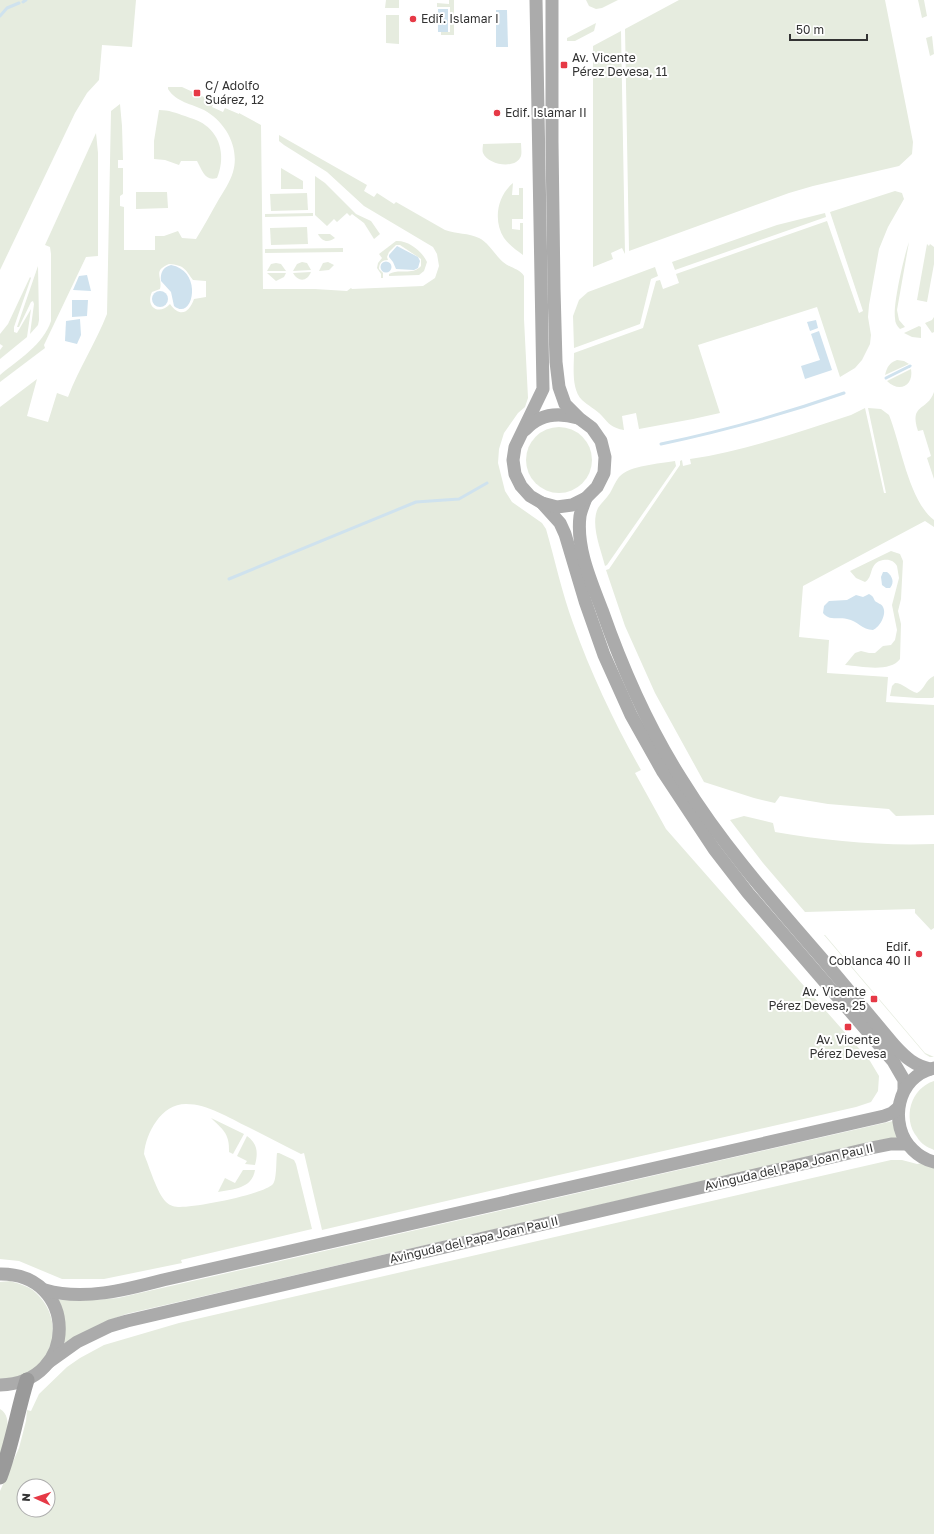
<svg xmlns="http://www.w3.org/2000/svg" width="934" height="1534" font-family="'Golos Text',sans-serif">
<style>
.green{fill:#e6ecdf;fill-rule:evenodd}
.water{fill:#cfe2ee}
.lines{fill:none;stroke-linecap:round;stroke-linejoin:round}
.stream{stroke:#cfe2ee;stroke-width:3}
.major{stroke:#ababab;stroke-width:13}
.highway{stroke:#9a9a9a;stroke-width:15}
.poi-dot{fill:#e63946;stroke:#fff;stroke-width:1.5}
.labels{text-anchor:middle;stroke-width:4;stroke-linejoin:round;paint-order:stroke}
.poi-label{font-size:12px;fill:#333;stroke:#fff;text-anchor:start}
.street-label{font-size:12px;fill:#333;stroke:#fff}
</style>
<rect width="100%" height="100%" fill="#fff"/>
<g class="green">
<polygon points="0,0 136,0 132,47 102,45 99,80 87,93 75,113 0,270"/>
<polygon points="386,0 399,0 399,8 385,8"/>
<polygon points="449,0 454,0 454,35 441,35 441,32 450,32 450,7 437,7 437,3 449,4"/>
<polygon points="586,0 618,0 602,8 596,9 589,6"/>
<polygon points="679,0 885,0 913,142 912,154 899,166 813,186 789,193 629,251 625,29"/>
<polygon points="918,0 924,0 927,16 922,18"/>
<polygon points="386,15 399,15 399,44 386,43"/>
<polygon points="596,23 594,31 575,41 567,41 567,38"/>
<polygon points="621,31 625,254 622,248 611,253 613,259 593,267 593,46"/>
<polygon points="932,36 934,54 930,56 926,38"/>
<path d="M168,87H182L206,98V99L214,103L212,107L223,112L225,108L239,114V113L261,125L263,289H315L347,291L351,288L352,289L423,286L435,278L439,266L437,254L433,247L364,206L327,172L284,145L279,141V135L367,185L364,191L374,197L377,193L394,204L396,202L445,230C456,234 469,233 479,238C489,243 495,255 503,262C510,268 520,269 524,276V319L528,398L525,407L518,413L504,433L499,449L498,463L505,491L512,502L542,523L546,529C555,560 562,593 573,623C591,674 615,724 641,770L635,773L666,829L870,1061L879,1076L878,1091L871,1102L856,1107C678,1148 500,1188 322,1230L304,1153L301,1154C283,1145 266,1136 248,1127C229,1118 208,1104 186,1104C161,1104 146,1133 144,1154C149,1166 157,1193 166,1202C170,1206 175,1207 180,1207C197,1207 262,1195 273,1184C277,1179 276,1160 277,1153H279L294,1160L296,1164L312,1229L181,1260L182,1263L104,1279H62L19,1261L0,1259V407L37,379L27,416L48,422L57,393L68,397C79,368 96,342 107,314L111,111L120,104L122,126L123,160H118V168H123V194L120,196V206L124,207V250H155V236H164L178,231L182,238L196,239C204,226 211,213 219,199C224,191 230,182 233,172C240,148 226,122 204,110C192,104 176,102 168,89ZM169,264C184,265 185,269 193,280L206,281V297L194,299C189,313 180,318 170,304C159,316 145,307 152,292L160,289C163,277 152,271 169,264Z"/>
<path d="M159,110C169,110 176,113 185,116C192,119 199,120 205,125C222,137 225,159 217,178C205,182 202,170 197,161H181L179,165L165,160L154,159V141Z"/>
<path d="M96,133L98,153V256L86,257L44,345L45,348L0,382V375C19,359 43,345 51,321V254L50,247L45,245Z"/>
<path d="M521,143C521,147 522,152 521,156C516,170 488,165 483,153C482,151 483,146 483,144Z"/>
<polygon points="281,168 303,181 303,189 281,189"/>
<polygon points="315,176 325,183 356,214 371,221 380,234 374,239 364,223 352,214 350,216 347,213 337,222 334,219 327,226 315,215"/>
<path d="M513,183L512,195H519V188H523V219H512V229L520,230V223H523V255C516,250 509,245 504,238C493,221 497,196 513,183Z"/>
<path d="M895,191L902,193L904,199L888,227L879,249L869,305L868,317L871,335L870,344L862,360L855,368L840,377L817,307L698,345L720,413L693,419L639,429L636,413L622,416L624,430C612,428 609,424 602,416C596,409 588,406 582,400C571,389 574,367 574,353L643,328L656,281L660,280L663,289L679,283L676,274L827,221L859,313L863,311L830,212Z"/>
<polygon points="136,192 167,192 168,208 136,209"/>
<polygon points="307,193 308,210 271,211 270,194"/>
<polygon points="313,213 313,216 265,217 265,214"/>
<polygon points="825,213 826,217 675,270 672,262 777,225"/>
<polygon points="307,227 308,244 271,245 270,228"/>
<path d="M318,234H330L335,238C328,243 322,242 318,234Z"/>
<path d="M396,241C408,240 422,251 427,262L424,271L419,275L389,276V274C399,268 412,276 421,266V259L400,245H396L389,252L387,257L388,260C382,260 379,263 379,269L383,273V278H381V274L377,268L378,263L382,258L379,254Z"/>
<path d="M909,242L897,310L899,320L905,327L900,329C897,326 895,323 895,318C893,304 904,256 909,242Z"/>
<polygon points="927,244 929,246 930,244 934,247 934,264 927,302 917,300"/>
<polygon points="343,248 343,252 265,253 265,249"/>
<polygon points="302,262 307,263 311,270 293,271 297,264"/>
<polygon points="328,262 334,265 329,270 319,271 323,263"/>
<polygon points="276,263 281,264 286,271 267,271 271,264"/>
<polygon points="38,266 39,320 38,325 30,334 34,304 33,301 31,302 19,327 17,327"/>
<polygon points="655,267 658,276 651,279 640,324 574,348 573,316 579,300 588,292"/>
<path d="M311,272C307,282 298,282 293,273Z"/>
<polygon points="267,273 286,273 284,277 276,281"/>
<polygon points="30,277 31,278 14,327 14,332 17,333 31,309 27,337 0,359 0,350 3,346 0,344 0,334 8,324"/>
<polygon points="934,317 934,332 932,333 925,323 932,320"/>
<polygon points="919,326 921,327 921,338 912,337 904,333"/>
<path d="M897,360L904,361L909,364L885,375C887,367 889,363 897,360Z"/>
<path d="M911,369C914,386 899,393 887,381Z"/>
<path d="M934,392V479L927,458L931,456L923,430L918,431C909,403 927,412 934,392Z"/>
<path d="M865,408L884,493H886L868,408L881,409L889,415C901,445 909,501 934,520V527L925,521L803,586L799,637L829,640L827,673L888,677L886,702L934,705V815L896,816L889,809L828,804L780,796L775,803L754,798L704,782L655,693L625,626L606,570L609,569L680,465V461L682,460L683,466L691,464L690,459C745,451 798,432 851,415Z"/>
<circle cx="559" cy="460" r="33"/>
<path d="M675,461L676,466L607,565L605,566C601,549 590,525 598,508C601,503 606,499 610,493C613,488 615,482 619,477C630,465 659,464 675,461Z"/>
<path d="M891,551L900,554L903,561L901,599L898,611L901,624L900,659C890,673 860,666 845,665L855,653L861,651L869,653H875L883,646L891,645L895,640L897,630L892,605L899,578L897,566C894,561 890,559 883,560C868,563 874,577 865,582L856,578L850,571Z"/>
<path d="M934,676V697L933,698H917L890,696L892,686L895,683C903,683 909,691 917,693C925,689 925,680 934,676Z"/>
<path d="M744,816L773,823L775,832C828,841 880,846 934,844V928L931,930L915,913V909L805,912L763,863L730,820Z"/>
<polygon points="824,935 825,935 925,1053 934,1057 930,1057 925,1054"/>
<path d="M934,1081V1150C927,1147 921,1144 917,1137C902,1118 911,1088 934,1081Z"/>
<path d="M211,1118L244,1134L233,1154L229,1152C230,1133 222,1129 211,1118Z"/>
<path d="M893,1121L897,1138L885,1139L126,1314L102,1323L64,1343C66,1327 65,1315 58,1300H96L118,1298Z"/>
<path d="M247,1136C258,1144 258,1153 255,1165L245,1164L247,1161L237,1156Z"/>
<path d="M891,1160H902L917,1164L924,1163L934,1167V1534H0V1491L19,1448L26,1421L27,1410L31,1411L39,1394L67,1367L80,1358L104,1345L179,1323ZM24,1486H48V1510H24Z"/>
<path d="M243,1170H255C252,1189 233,1189 218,1192L225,1178L235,1183Z"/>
<path d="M10,1281C20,1284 32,1287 39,1296C62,1320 56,1362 24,1375C17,1378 7,1378 0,1379V1282Z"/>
<path d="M0,1409C15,1417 4,1447 0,1461Z"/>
</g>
<g class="water">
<rect x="438" y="9" width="10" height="23"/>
<polygon points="496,10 507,10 508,47 496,47"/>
<polygon points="397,246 418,257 420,261 418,268 414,270 396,269 393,262 389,257 389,255"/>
<circle cx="386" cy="267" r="5.5"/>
<path d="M171,265C204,271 193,322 174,306L171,292L161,281C160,273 163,267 171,265Z"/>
<polygon points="87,275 91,291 73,290 79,276"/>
<circle cx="160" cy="299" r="8"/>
<polygon points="72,300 88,300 87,316 72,317"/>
<polygon points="80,319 81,335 77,344 65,341 66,321"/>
<polygon points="816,320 818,328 810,331 807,322"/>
<polygon points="819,331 832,370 805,379 801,366 820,360 811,334"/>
<path d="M883,572H887C892,576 895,582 890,588H886L882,585L881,577Z"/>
<path d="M869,594C873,596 873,597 875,601C877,603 882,604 883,607C887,614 880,627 873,630C862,630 858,621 847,619C838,617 829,621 823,613L824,606L829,601L847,600L856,595L863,597Z"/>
</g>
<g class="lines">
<g class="stream">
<polyline points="23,2 26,0"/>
<polyline points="0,16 7,8 19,3"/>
<polyline points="886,378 910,366"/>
<path d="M661,444C723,431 784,414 844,393"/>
<polyline points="229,579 416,502 459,499 487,483"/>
</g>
<g class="major">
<polyline points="536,0 543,389 515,447 513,460 515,474 521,486 530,496 542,503 560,523 565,534 585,601 604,655 631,715 663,772 714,849 748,893 893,1061 904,1080 904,1090"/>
<path d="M525,430C539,414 558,412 578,418"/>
<path d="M586,498C584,504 581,510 580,516C576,548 591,581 602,610C623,670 648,727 682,780C719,840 765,893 811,946C840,979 867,1013 895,1046C906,1058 914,1065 930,1069"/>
<polyline points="542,503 557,507 572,505 586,498 597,487 604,473 605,457 601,441 592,428 580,419 565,404 559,387 556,362 554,289 552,142 552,0"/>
<path d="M934,1068C897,1076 887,1125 913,1150C918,1155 926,1160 934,1162"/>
<path d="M0,1274C78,1273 80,1383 0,1385"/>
<path d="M45,1290C83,1301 125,1290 163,1280L884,1116L892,1113L898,1108"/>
<polyline points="49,1362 77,1342 110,1326 127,1321 871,1148 891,1144 907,1144"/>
</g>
<path class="highway" d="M0,1477C12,1446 17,1412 27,1380"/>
</g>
<g class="poi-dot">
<circle cx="413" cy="19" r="4"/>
<rect x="560" y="61" width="8" height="8" rx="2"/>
<rect x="193" y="89" width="8" height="8" rx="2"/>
<circle cx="497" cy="113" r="4"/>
<circle cx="919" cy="954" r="4"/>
<rect x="870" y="995" width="8" height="8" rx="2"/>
<rect x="844" y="1023" width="8" height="8" rx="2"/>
</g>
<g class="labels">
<g class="poi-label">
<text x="421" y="23">Edif. Islamar I</text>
<text x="572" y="62">Av. Vicente<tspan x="572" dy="14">Pérez Devesa, 11</tspan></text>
<text x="205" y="90">C/ Adolfo<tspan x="205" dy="14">Suárez, 12</tspan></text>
<text x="505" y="117">Edif. Islamar II</text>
<text x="911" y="951" text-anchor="end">Edif.<tspan x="911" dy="14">Coblanca 40 II</tspan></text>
<text x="866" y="996" text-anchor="end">Av. Vicente<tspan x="866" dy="14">Pérez Devesa, 25</tspan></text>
<text x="848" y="1044" text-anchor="middle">Av. Vicente<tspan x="848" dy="14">Pérez Devesa</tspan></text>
</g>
<g class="street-label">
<text transform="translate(789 1167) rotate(-13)" y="4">Avinguda del Papa Joan Pau II</text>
<text transform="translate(474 1240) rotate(-13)" y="4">Avinguda del Papa Joan Pau II</text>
</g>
</g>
<g transform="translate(36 1498) rotate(273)"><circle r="19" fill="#ffffff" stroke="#adadad"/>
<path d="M0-3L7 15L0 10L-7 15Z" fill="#e63946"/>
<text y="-6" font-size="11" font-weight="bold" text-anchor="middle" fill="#333333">N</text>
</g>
<path d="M790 34v6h77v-6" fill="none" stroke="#333333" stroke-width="2"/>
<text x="796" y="34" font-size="12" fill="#333333" stroke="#ffffff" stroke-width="3" paint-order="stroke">50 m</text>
</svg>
